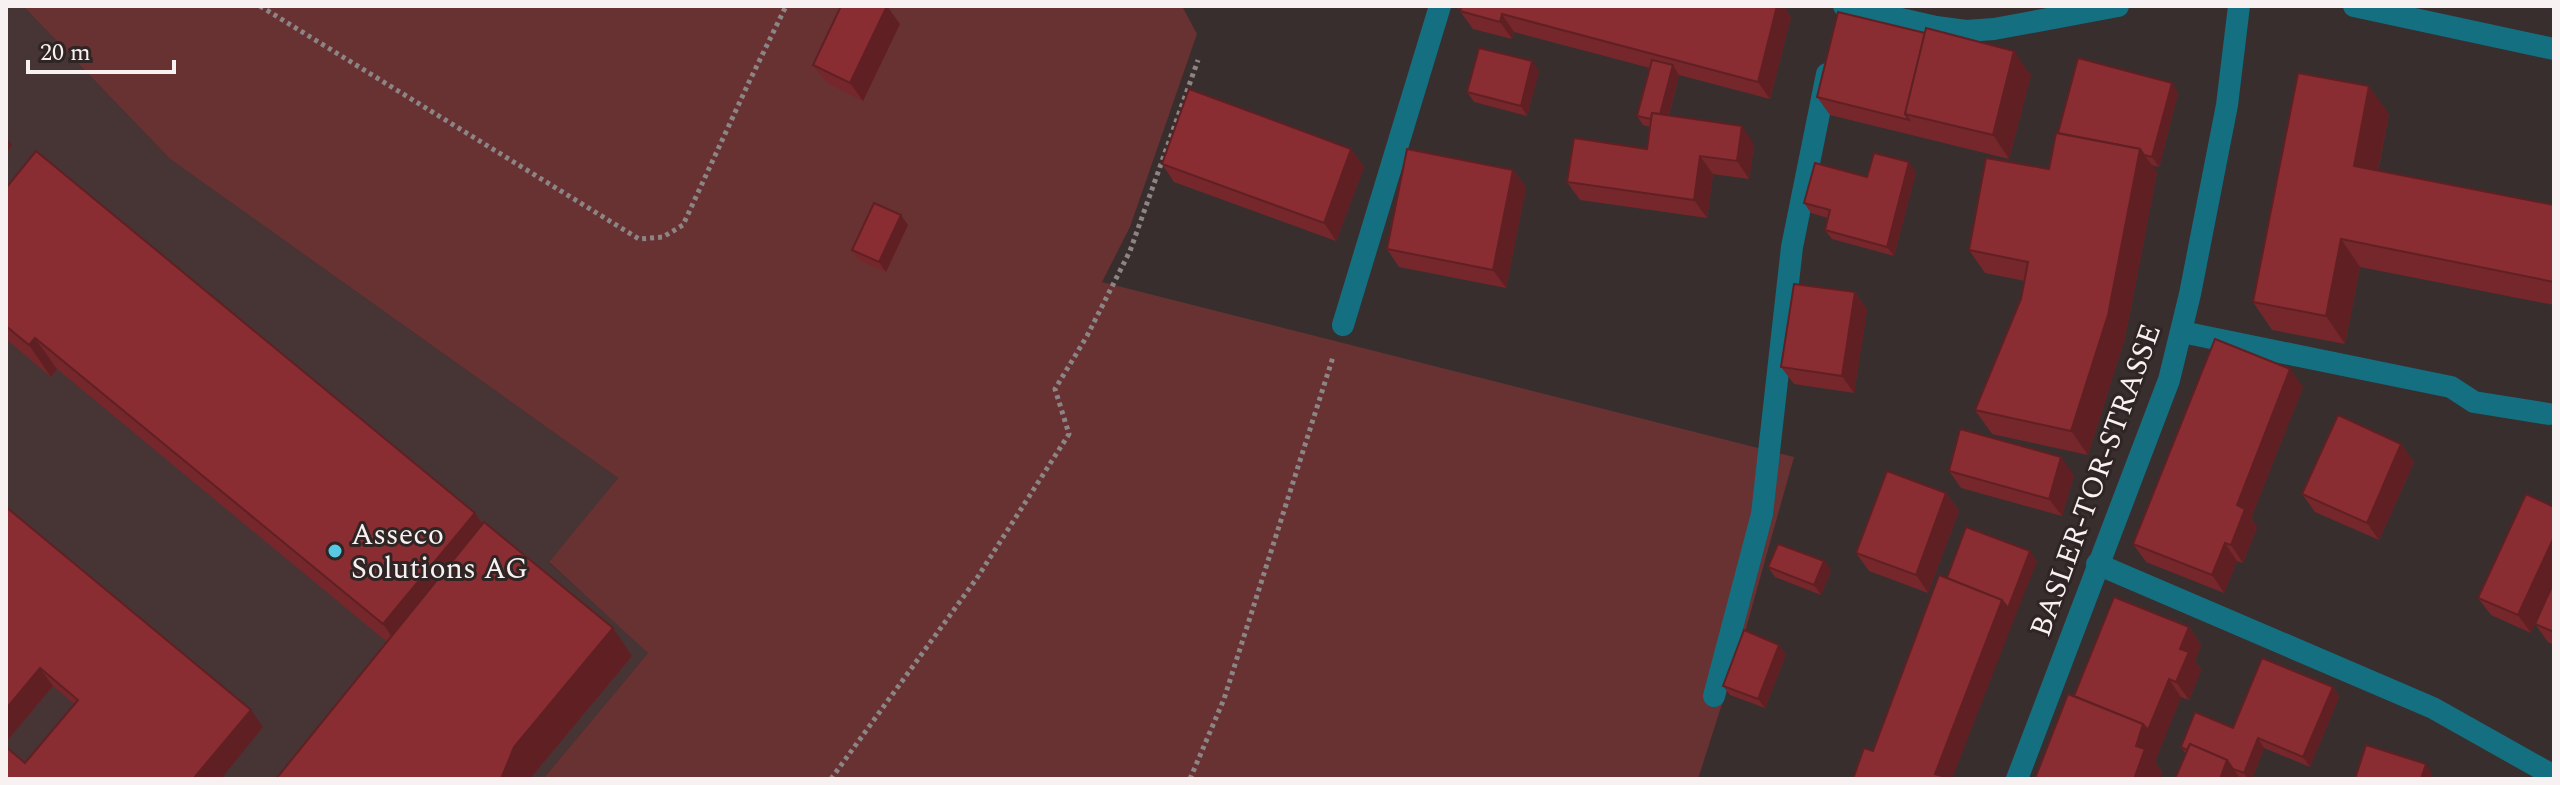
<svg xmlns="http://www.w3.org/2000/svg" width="2560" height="785" font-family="Spectral,serif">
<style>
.built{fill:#463534}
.green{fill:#683132}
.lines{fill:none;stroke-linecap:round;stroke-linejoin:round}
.path{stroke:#8d8585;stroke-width:5;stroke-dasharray:4 4;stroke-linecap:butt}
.service{stroke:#146f81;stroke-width:22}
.minor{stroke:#146f81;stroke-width:22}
.wall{fill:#76272b}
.shaded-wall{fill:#602023}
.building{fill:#892d32;stroke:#602023;stroke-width:2}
.poi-dot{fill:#58c9e3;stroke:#2e2524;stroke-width:3}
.labels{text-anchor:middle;stroke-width:6;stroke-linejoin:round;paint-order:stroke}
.street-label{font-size:30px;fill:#f8f1f1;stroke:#2e2524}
.poi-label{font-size:30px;fill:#f8f1f1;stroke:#2e2524;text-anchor:start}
</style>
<rect width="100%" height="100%" fill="#382e2e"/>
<polygon class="built" points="6,6 23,6 170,159 618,478 549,563 649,652 543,779 6,779"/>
<polygon class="green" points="23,6 1182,6 1197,34 1130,227 1102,282 1794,457 1745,632 1698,779 543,779 648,653 549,562 618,478 170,159"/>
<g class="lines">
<g class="path">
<polyline points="260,6 639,239 663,237 683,225 749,82 786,6"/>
<polyline points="831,779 977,578 1069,434 1055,389 1087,336 1130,251 1198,60"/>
<polyline points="1190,779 1224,699 1333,357"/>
</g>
<g class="service">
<polyline points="1343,325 1440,6"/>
<polyline points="2182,332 2451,387 2474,402 2549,414"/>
<polyline points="2097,564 2433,708 2554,776"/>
<polyline points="1714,696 1762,514 1792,247 1827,74"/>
</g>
<g class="minor">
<polyline points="1844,6 1936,27 1966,31 1994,29 2118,6"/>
<polyline points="2354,6 2554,49"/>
<polyline points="2017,779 2169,380 2190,294 2227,105 2239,6"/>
</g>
</g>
<g class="wall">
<polygon points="1455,6 1783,6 1791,17 1770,99 1679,75 1669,115 1754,144 1749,179 1713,174 1707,218 1580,200 1567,182 1647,149 1650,127 1643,125 1637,116 1650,68 1514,32 1512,39 1473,29 1460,11 1461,9 1456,8"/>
<polygon points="900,24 863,101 826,82 813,65"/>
<polygon points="1925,33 2031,75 2009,159 1830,115 1817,97"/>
<polygon points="1539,71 1527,116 1474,102 1467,92"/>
<polygon points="2172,83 2178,93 2159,167 2151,165 2157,172 2125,338 2088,455 1992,434 1975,410 2021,299 2025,281 1985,273 1969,250 2049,169 2059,133"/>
<polygon points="2389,114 2378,171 2554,206 2554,305 2360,267 2345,344 2272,330 2253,302"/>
<polygon points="1351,149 1364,167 1336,241 1174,182 1162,164"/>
<polygon points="1513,170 1526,187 1506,288 1399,267 1387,249"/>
<polygon points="1916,172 1894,256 1832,239 1825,230 1828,218 1811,213 1804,203 1867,177"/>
<polygon points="6,188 475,513 483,523 632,656 533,775 531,779 276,779 387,642 57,369 51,377 6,339"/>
<polygon points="908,225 886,272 859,260 852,250"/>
<polygon points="1855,292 1867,310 1854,393 1794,384 1781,367"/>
<polygon points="2303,387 2251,518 2257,527 2243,563 2237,561 2224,593 2146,562 2133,544"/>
<polygon points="2401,444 2414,462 2379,540 2315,512 2302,494"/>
<polygon points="1949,471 2074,475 2062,516 1961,488"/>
<polygon points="1946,493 1959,511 1928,593 1869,571 1856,553"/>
<polygon points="6,507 263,727 25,763 74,704 53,686 6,742"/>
<polygon points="2554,507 2554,645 2548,642 2535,624 2550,590 2531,633 2491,615 2478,598"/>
<polygon points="1824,561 1831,570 1821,595 1775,577 1768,567"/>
<polygon points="2189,627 2201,645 2195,661 2201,670 2189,700 2181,697 2160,748 2155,762 2162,772 2160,779 2037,779 2074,696"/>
<polygon points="1786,654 1765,708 1730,695 1723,686"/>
<polygon points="2333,687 2339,697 2310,767 2264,748 2252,779 2175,779 2186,754 2181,747 2233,728"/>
</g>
<g class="shaded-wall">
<polygon points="887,6 900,24 863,101 850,83"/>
<polygon points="1777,6 1783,6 1791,17 1770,99 1758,82"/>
<polygon points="1502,14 1514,32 1512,39 1500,22"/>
<polygon points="2014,51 2031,75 2009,159 1993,135"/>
<polygon points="1532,61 1539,71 1527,116 1521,106"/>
<polygon points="1673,65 1679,75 1665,130 1658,121"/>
<polygon points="2172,83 2178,93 2159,167 2152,157"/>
<polygon points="2369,86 2389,114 2373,194 2354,166"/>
<polygon points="1742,126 1754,144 1749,179 1737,161"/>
<polygon points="6,137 12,145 6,153"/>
<polygon points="1351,149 1364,167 1336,241 1324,223"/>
<polygon points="2140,149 2157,172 2125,338 2088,455 2071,431"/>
<polygon points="1700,156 1713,174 1707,218 1694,200"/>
<polygon points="1909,162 1916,172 1894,256 1887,247"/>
<polygon points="1513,170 1526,187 1506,288 1493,270"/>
<polygon points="901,215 908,225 886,272 879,262"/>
<polygon points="2341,239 2360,267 2345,344 2326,316"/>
<polygon points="1855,292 1867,310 1854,393 1842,376"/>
<polygon points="35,338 57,369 51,377 29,345"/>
<polygon points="2290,369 2303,387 2251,518 2257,527 2243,563 2231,545 2237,505"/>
<polygon points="2401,444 2414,462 2379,540 2367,523"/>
<polygon points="2061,457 2074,475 2062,516 2049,499"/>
<polygon points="1946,493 1959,511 1928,593 1916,575"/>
<polygon points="475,513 497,544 405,656 383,624"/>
<polygon points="2554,537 2554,582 2531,633 2518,615"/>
<polygon points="2225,543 2237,561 2224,593 2212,575"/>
<polygon points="2030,551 2037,561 2015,617 2008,608"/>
<polygon points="1824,561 1831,570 1821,595 1814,585"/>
<polygon points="2002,600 2015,617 1952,779 1938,779 1935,774"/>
<polygon points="2189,627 2201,645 2195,661 2201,670 2189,700 2176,682 2180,649"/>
<polygon points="613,628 632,656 533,775 531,779 501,779 514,747"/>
<polygon points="1779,645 1786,654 1765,708 1758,699"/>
<polygon points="40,668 53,686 6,742 6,709"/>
<polygon points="2169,679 2181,697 2155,762 2162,772 2160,779 2134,779 2136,746 2143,724"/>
<polygon points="2333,687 2339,697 2310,767 2303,757"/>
<polygon points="251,710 263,727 221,779 193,779"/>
<polygon points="2258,738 2264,748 2252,779 2248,779 2244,773"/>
<polygon points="2227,760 2240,778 2240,779 2220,779"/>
<polygon points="2426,764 2432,773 2430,779 2421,779"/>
</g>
<g class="building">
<polygon points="841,6 887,6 850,83 813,65"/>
<polygon points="1462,6 1777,6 1758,82 1502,14 1500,22 1460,11"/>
<polygon points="1838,12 1925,33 1905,114 1909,120 1817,97"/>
<polygon points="1926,28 2014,51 1993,135 1905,114"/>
<polygon points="1479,48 1532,61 1521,106 1467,92"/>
<polygon points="2078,58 2172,83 2152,157 2144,155 2140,149 2058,133"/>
<polygon points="1652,60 1673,65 1660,114 1652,113 1651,119 1637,116"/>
<polygon points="2298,73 2369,86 2354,166 2554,205 2554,282 2341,239 2326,316 2253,302"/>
<polygon points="1189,89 1351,149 1324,223 1162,164"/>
<polygon points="1652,113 1742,126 1737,161 1700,156 1694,200 1567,182 1574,138 1647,149"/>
<polygon points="2056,133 2140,149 2108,315 2071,431 1975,410 2021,299 2028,262 1969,250 1986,158 2049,169"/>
<polygon points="1407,149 1513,170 1493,270 1387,249"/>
<polygon points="36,151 475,513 383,624 35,338 29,345 6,326 6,188"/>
<polygon points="1874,153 1909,162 1887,247 1825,230 1830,210 1804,203 1815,163 1867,177"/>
<polygon points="874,203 901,215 879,262 852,250"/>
<polygon points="1794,284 1855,292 1842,376 1781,367"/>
<polygon points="2215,339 2290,369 2237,505 2245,509 2231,545 2225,543 2212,575 2133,544"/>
<polygon points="2338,415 2401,444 2367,523 2302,494"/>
<polygon points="1960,429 2061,457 2049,499 1949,471"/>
<polygon points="1887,471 1946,493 1916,575 1856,553"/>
<polygon points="2526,494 2554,507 2554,537 2518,615 2478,598"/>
<polygon points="6,507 251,710 193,779 6,779 6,747 25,763 78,700 40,668 6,709"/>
<polygon points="484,522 613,628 514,747 501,779 276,779"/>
<polygon points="1966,527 2030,551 2008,608 2002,600 1947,578"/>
<polygon points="1778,544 1824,561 1814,585 1768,567"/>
<polygon points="1939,575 2002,600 1935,774 1942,776 1941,779 1853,779 1864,748 1873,751"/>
<polygon points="2554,582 2554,632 2535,624"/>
<polygon points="2114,597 2189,627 2180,649 2189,652 2176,682 2169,679 2148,730 2143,724 2074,696"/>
<polygon points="1744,630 1779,645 1758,699 1723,686"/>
<polygon points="2262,658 2333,687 2303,757 2258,738 2244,773 2233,769 2227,760 2190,744 2187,750 2181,747 2195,712 2233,728"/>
<polygon points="2068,694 2143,724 2136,746 2145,749 2134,779 2037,779 2036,776"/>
<polygon points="2190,744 2227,760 2220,779 2175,779"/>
<polygon points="2366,745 2426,764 2421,779 2355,779"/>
</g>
<circle class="poi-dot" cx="335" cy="551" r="8"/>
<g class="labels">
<g class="street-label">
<text transform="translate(2095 480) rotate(-70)" y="10">BASLER-TOR-STRASSE</text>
</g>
<g class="poi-label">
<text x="351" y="544">Asseco<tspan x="351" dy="34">Solutions AG</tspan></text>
</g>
</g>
<rect width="2560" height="785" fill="none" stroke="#f8f1f1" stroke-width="16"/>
<path d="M28 60v12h146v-12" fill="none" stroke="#f8f1f1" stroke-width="4"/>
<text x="40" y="60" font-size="24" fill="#f8f1f1" stroke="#2e2524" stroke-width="6" paint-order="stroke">20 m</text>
</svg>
